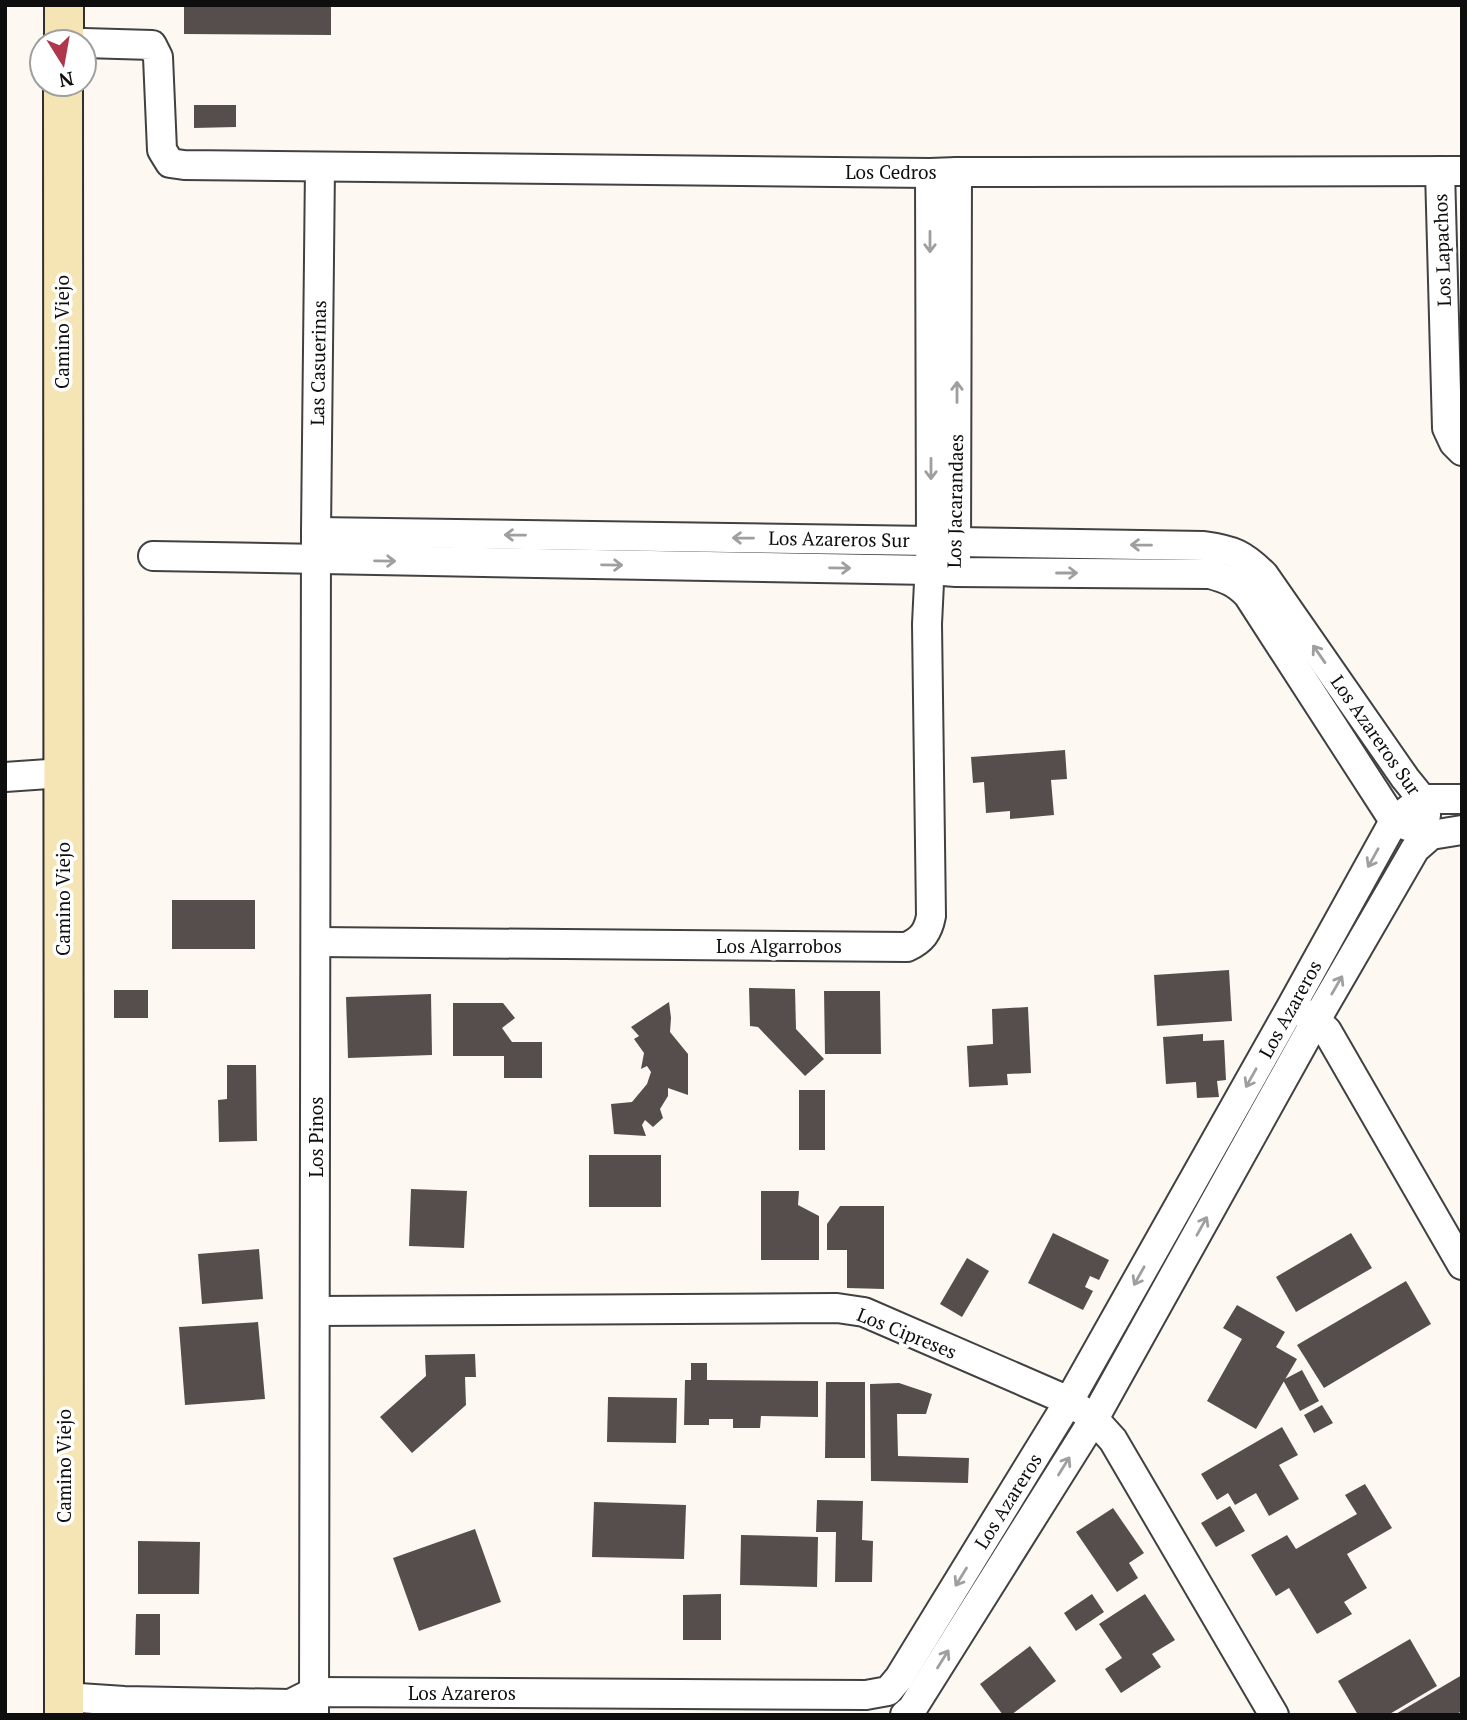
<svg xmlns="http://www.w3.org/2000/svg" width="1467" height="1720" font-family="'PT Serif',serif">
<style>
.building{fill:#564e4c}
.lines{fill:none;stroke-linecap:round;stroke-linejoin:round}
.street-casing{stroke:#414141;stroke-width:32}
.secondary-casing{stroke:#303030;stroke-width:42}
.street{stroke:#fff;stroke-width:28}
.secondary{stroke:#f6e5b4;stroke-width:38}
.oneway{stroke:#9f9f9f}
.labels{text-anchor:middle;stroke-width:7;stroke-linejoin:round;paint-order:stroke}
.street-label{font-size:19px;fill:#0e0e0e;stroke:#fff}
</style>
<rect width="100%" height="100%" fill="#fdf9f2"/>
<g class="building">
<polygon points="184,5 331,5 331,35 184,34"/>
<polygon points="194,105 236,105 236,127 194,128"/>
<polygon points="1065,750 1067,779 1051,780 1054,815 1010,819 1010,811 986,813 984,782 973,783 971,757"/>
<rect x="172" y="900" width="83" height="49"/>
<polygon points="1229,970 1232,1021 1157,1026 1154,975"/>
<polygon points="749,988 795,989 796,1029 824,1059 805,1076 758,1027 750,1026"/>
<rect x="114" y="990" width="34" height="28"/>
<polygon points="824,991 880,991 881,1054 825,1054"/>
<polygon points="431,994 432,1055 348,1058 346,997"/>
<polygon points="669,1002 671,1018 670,1032 688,1054 688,1095 668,1088 668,1096 660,1109 663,1118 653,1127 645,1120 642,1125 646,1136 614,1134 611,1104 632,1102 647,1084 651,1072 647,1066 641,1069 644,1053 634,1039 639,1036 631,1027"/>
<polygon points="453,1003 503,1003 515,1018 502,1028 512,1042 542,1042 542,1078 504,1078 504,1056 453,1056"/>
<polygon points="1028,1007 1031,1073 1007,1074 1008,1085 969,1087 967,1046 993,1044 992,1009"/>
<polygon points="1203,1034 1203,1041 1224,1040 1226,1080 1217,1081 1219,1097 1197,1098 1196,1082 1166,1084 1163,1037"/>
<polygon points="227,1065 256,1065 257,1141 219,1142 218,1100 227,1099"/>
<rect x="799" y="1090" width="26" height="60"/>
<rect x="589" y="1155" width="72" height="52"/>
<polygon points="411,1189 467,1191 464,1248 409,1246"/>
<polygon points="761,1191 799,1191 798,1205 819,1216 819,1260 761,1260"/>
<polygon points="840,1206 884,1206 884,1289 847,1288 847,1250 827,1250 827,1224"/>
<polygon points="1053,1233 1109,1260 1099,1280 1090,1276 1085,1287 1093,1291 1083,1310 1028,1283"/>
<polygon points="1351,1233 1372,1268 1296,1312 1276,1277"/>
<polygon points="259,1249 263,1299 202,1304 198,1254"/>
<polygon points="967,1258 989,1271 962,1317 940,1304"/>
<polygon points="1406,1281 1431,1324 1324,1388 1297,1345"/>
<polygon points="1237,1305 1285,1332 1276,1347 1297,1359 1256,1429 1207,1401 1242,1339 1223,1328"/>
<polygon points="258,1322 265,1399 185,1405 179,1327"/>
<polygon points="475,1354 476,1377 465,1377 466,1405 412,1453 380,1417 426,1376 425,1355"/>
<polygon points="691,1363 707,1363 707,1380 818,1381 818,1417 761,1416 760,1428 733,1428 733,1419 709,1419 709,1425 684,1425 685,1380 691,1380"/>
<polygon points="1302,1370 1319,1401 1300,1411 1283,1380"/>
<polygon points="826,1382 865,1382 865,1458 825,1458"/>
<polygon points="899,1383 932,1394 926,1414 897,1414 898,1456 969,1458 968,1483 871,1481 870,1384"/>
<polygon points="608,1397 677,1398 676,1443 607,1442"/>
<polygon points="1322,1405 1333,1423 1314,1433 1304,1415"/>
<polygon points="1282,1427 1298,1455 1279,1465 1299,1499 1269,1516 1256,1493 1235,1505 1228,1493 1217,1500 1201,1474"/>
<polygon points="1365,1484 1392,1528 1347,1554 1367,1588 1344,1602 1352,1614 1317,1634 1289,1588 1276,1596 1251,1555 1287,1535 1296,1549 1357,1514 1345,1495"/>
<polygon points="817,1500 863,1501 862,1540 873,1541 872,1582 835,1582 836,1532 816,1532"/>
<polygon points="594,1502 686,1505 684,1559 592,1557"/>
<polygon points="1230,1506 1245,1531 1216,1547 1201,1523"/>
<polygon points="1113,1508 1144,1553 1129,1563 1138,1578 1117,1592 1076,1532"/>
<polygon points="475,1529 501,1602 419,1631 393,1558"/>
<polygon points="741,1535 818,1537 817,1587 740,1585"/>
<polygon points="138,1541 200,1542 199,1594 138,1594"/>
<polygon points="721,1594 721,1640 683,1640 683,1595"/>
<polygon points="1092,1594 1104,1612 1076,1631 1064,1613"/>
<polygon points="1145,1594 1175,1640 1152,1654 1161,1667 1121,1693 1105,1669 1122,1658 1099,1624"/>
<polygon points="136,1614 160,1614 160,1655 135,1655"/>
<polygon points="1410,1639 1437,1686 1388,1715 1358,1715 1338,1681"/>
<polygon points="1030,1646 1056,1681 1011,1715 1003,1715 980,1684"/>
<polygon points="1462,1675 1462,1711 1455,1715 1394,1715"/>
</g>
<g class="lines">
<g class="street-casing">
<g id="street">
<polyline points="84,43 152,45 158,57 162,150 170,163 184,165 930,173 957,172 1462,171"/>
<polyline points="1440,171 1447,428 1454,443 1462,451"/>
<path d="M316,532L931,541L956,542L1204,546C1233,550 1243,554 1264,575L1405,778L1422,799L1426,815"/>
<path d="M153,556L930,570L956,572L1210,574C1227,579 1236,582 1248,595L1394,821L1431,835"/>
<polyline points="956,559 957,172"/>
<polyline points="5,777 63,773"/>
<path d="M317,942L907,947C922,940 928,932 931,916L927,624L931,541L930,173"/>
<polyline points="1302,1012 1316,1020 1327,1031 1462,1265"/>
<polyline points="315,1311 837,1308 864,1312 1069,1401 1094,1419 1113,1440 1274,1715"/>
<polyline points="64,1697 124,1701 290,1704 308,1712"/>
<polyline points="290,1704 314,1692 866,1695 888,1691 899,1678 1069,1401 1291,1007 1394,821 1422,799 1462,799"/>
<polyline points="314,1715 316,532 320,167"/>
<polyline points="905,1715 912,1709 1094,1419 1316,1020 1415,849 1431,835 1462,830"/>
</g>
</g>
<g class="secondary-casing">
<g id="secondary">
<polyline points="64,42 64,5"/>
<polyline points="63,84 64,1715"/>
</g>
</g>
<use href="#street" class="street"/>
<use href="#secondary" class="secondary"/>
</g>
<defs><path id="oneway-shaft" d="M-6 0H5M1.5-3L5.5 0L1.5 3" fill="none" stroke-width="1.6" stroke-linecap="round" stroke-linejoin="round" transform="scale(1.75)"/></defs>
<g class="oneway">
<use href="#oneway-shaft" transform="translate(930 242) rotate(90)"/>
<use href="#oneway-shaft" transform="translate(957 392) rotate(-90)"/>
<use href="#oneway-shaft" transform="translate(931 469) rotate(90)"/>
<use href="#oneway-shaft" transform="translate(515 535) rotate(-179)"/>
<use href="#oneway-shaft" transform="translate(743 538) rotate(-179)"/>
<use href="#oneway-shaft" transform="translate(1141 545) rotate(-179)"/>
<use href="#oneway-shaft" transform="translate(385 561) rotate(1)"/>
<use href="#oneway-shaft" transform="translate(612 565) rotate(1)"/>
<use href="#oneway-shaft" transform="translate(840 568) rotate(1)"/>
<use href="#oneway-shaft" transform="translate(1067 573)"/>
<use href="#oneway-shaft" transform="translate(1319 654) rotate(-125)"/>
<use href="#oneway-shaft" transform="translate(1373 858) rotate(119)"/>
<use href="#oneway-shaft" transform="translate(1337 985) rotate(-60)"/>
<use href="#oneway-shaft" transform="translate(1251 1078) rotate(119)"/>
<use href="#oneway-shaft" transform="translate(1202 1226) rotate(-61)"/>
<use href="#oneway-shaft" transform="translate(1139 1276) rotate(119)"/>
<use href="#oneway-shaft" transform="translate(1064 1466) rotate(-58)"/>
<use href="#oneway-shaft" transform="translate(961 1577) rotate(122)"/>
<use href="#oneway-shaft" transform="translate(943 1659) rotate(-58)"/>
</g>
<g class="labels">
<g class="street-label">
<text x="891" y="179">Los Cedros</text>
<text transform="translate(1442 250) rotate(-92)" y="7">Los Lapachos</text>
<text transform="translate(62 332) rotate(-90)" y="7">Camino Viejo</text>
<text transform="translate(318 363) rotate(-89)" y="7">Las Casuerinas</text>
<text transform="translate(955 501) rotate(-89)" y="7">Los Jacarandaes</text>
<text transform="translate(839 539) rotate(1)" y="7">Los Azareros Sur</text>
<text transform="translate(1376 735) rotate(55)" y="7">Los Azareros Sur</text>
<text transform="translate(63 899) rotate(-90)" y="7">Camino Viejo</text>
<text x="779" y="953">Los Algarrobos</text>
<text transform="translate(1290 1009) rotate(-61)" y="7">Los Azareros</text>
<text transform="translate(316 1137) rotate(-90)" y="7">Los Pinos</text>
<text transform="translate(907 1333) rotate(22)" y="7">Los Cipreses</text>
<text transform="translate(64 1466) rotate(-90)" y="7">Camino Viejo</text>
<text transform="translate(1008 1501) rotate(-58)" y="7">Los Azareros</text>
<text x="462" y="1700">Los Azareros</text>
</g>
</g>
<rect width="1467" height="1720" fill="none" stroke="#0e0e0e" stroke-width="14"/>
<g transform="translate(63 63) rotate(169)"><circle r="33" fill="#ffffff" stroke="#9f9f9f" stroke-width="2"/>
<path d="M0-5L12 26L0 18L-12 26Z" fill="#ae364d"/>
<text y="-10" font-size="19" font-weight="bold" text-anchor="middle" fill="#0e0e0e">N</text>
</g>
</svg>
